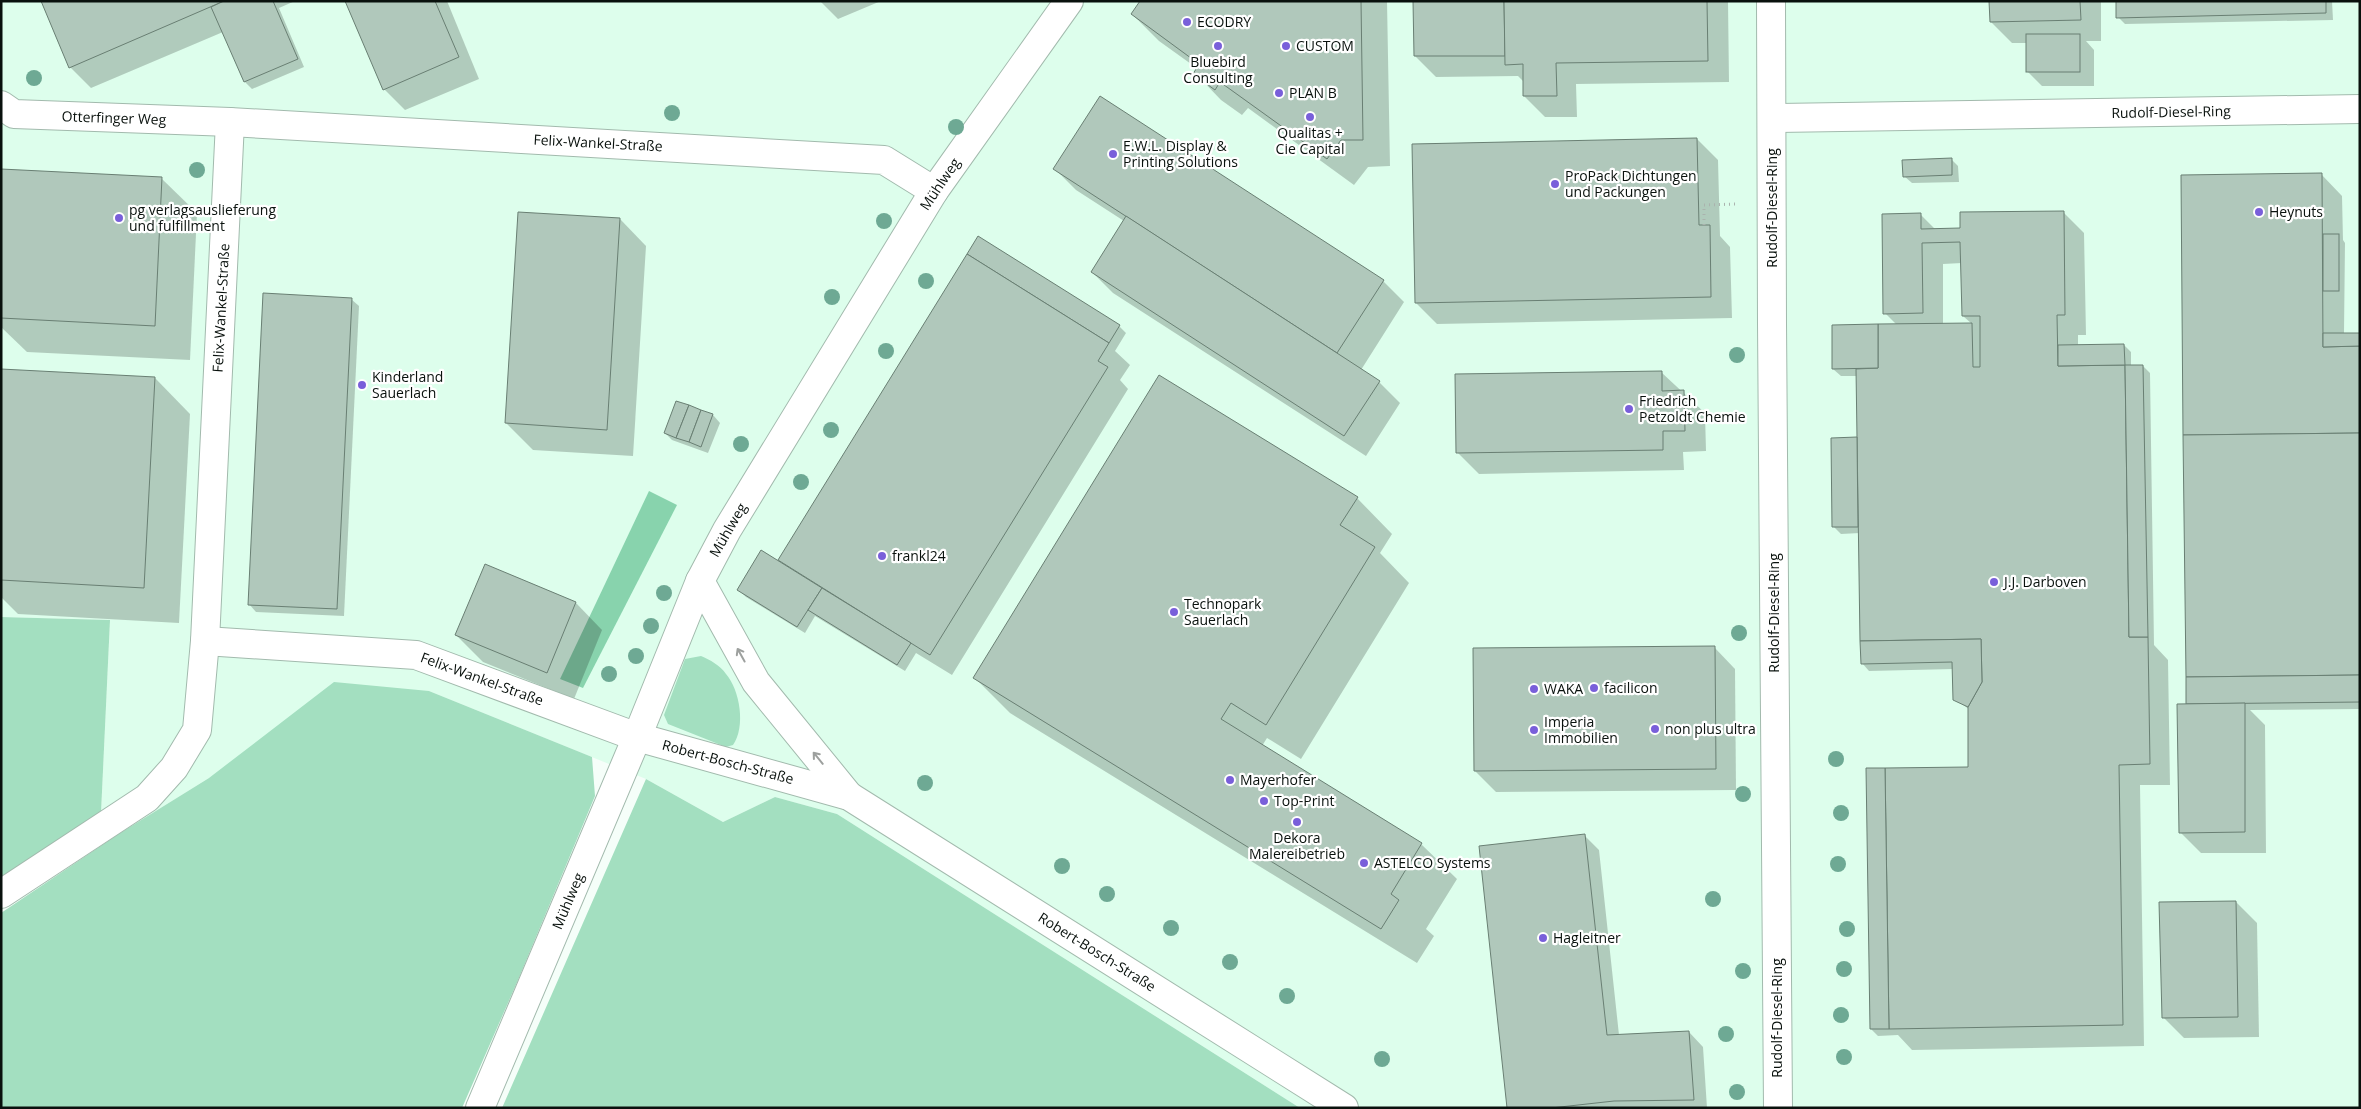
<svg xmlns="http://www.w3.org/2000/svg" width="2361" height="1109" font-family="'Open Sans',sans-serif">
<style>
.built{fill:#ddfeec}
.green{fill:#a3dfc0}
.forest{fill:#88d3ad}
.shadow{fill:#0003;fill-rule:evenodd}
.building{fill:#b0c8bb;stroke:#697f73}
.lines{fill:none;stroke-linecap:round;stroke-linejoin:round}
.minor-casing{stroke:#a2baad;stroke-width:30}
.path{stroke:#aab3ae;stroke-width:3;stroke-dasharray:1 4;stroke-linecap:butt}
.minor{stroke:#fff;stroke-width:28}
.tree{fill:#6ea994}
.oneway{stroke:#9da09e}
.poi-dot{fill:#795fda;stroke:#fff;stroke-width:2}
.labels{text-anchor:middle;stroke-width:4.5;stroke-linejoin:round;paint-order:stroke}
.poi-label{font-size:14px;fill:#09110d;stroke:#fff;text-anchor:start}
.street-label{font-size:14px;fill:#09110d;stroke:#fff}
</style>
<rect width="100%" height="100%" fill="#f5fef9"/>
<polygon class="built" points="1,1 2360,1 2360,1108 1300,1108 837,814 775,797 723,822 646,779 429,691 209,778 117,835 101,813 110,620 1,617"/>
<g class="green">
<polygon points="1,617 110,620 101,813 1,883"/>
<path d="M701,656C710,660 720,665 726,674C740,690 746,727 733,745L726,747L668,724L664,715L685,659Z"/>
<polygon points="334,682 429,691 592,757 595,796 518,980 462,1108 1,1108 1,913 117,835 209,778"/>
<polygon points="646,779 723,822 775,797 837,814 1300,1108 502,1108"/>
</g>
<polygon class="forest" points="649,491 677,505 583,688 560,679"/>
<g class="shadow">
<polygon points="42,1 295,1 279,8 304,67 252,89 245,82 223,32 91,88 70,67"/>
<polygon points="347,1 447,1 479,79 405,110 384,89"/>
<polygon points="820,1 881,1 838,19"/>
<polygon points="1141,1 1387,1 1390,166 1368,167 1354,185 1248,108 1242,115 1221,100 1195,73 1198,69 1159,41 1132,14"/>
<polygon points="1414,1 1728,1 1729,82 1576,84 1577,117 1545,117 1524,96 1524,82 1518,76 1436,77 1415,56"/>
<polygon points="1991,1 2101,1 2101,41 2086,41 2094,50 2094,86 2042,86 2027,71 2027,43 2012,43 1991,22"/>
<polygon points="2117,1 2332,1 2333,20 2125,24 2118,17"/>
<polygon points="1697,139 1718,160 1720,236 1730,247 1732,318 1437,324 1416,303"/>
<polygon points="1951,159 1958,166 1959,182 1912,183 1904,176"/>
<polygon points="1055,169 1383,281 1404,302 1361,370 1379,382 1400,403 1366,456 1113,293 1092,272 1124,221 1076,190"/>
<polygon points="1,170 161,178 197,213 190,360 27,352 1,327"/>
<polygon points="2321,174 2342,196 2343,240 2345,243 2344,334 2360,334 2360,709 2250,710 2265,725 2266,853 2201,853 2180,832 2187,705"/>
<path d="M2063,212L2084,233L2086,335H2078V346L2124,345L2131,352V366H2143L2150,373L2154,645L2168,660L2170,785H2140L2144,1046L1912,1050L1898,1035L1878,1036L1871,1029L1970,768V710L1955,699L1954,669L1869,671L1862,663L1860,533L1841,534L1834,527L1857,438L1858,440V376H1841L1833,369L1897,325L1885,313L1921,215L1936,230H1962ZM1962,263L1963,316L1972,324L1943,325V264Z"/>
<polygon points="620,219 646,246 633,456 533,450 506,423"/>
<polygon points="351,299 359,306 344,616 256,612 249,604"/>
<polygon points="1119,326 1126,333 1115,351 1130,365 1120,380 1128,389 952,675 916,653 905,671 815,616 805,633 746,597 739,590 784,565 779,560"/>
<polygon points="1,370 155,378 190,414 179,623 18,614 1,597"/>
<polygon points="1661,372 1705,413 1706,451 1683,452 1684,470 1479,474 1458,453"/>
<polygon points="677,402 713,415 720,423 708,453 672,440 665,433"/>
<polygon points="1357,498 1392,534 1380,553 1409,583 1301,759 1267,738 1262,746 1421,844 1457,879 1426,929 1434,936 1417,963 1010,713 975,678"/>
<polygon points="576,603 602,630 574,699 483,662 456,635"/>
<polygon points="1714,647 1735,669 1736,790 1496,792 1475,771"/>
<polygon points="1585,836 1599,850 1619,1035 1689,1032 1703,1047 1707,1108 1508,1108"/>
<polygon points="2236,902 2257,923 2259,1037 2184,1038 2163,1017"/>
</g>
<g class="building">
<polygon points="41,1 224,1 69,68"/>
<polygon points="224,1 273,1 298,59 244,82 211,7"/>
<polygon points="345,1 435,1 459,57 383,90"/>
<polygon points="1140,1 1361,1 1363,140 1341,140 1327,159 1220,82 1215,90 1193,74 1199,64 1131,14"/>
<polygon points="1413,1 1504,1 1505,56 1414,56"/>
<polygon points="1504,1 1707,1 1708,61 1556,63 1557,96 1523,96 1523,64 1505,65"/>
<polygon points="1989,1 2080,1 2081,20 1990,22"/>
<polygon points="2116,1 2326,1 2326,13 2116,18"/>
<rect x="2026" y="34" width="54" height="38"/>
<polygon points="1100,96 1384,280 1337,353 1053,169"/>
<polygon points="1697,138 1699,225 1710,225 1711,297 1415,303 1412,144"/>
<polygon points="1952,158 1952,175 1903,177 1902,160"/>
<polygon points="1,169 162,177 155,326 1,318"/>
<polygon points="2322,173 2323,347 2360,346 2360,433 2183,435 2181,175"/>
<polygon points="2064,211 2065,315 2057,315 2058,366 2125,365 2129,637 2148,637 2150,764 2119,765 2123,1025 1889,1029 1885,768 1968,767 1968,707 1982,682 1981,639 1860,641 1856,369 1878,368 1878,324 1972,323 1973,367 1980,367 1980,316 1962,316 1960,242 1922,243 1923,313 1883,314 1882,214 1921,213 1921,229 1960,228 1960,212"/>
<polygon points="518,212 620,218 607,430 505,423"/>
<polygon points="1126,216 1380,381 1344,436 1091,272"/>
<rect x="2323" y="234" width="16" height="57"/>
<polygon points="978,236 1120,325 1109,343 967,254"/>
<polygon points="967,254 1109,343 1098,361 1108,367 930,655 778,560"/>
<polygon points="263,293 352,298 337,609 248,605"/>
<polygon points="1878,324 1878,368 1832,369 1832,325"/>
<polygon points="2323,333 2360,333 2360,346 2323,347"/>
<polygon points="2124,344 2125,365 2058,366 2058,345"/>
<polygon points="2125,365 2143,365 2148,637 2129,637"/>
<polygon points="1,369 155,377 144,588 1,580"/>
<polygon points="1662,371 1662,391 1684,390 1685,431 1663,431 1663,450 1456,453 1455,374"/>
<polygon points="1159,375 1358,497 1340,525 1375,547 1266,725 1231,703 1221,719 1422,843 1391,894 1399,900 1381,929 973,678"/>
<polygon points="676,401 689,405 676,438 664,433"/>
<polygon points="689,405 701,410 689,442 676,438"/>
<polygon points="701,410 713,414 701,447 689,442"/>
<polygon points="2360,433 2360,675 2186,677 2183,435"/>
<polygon points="1857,437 1858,527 1832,527 1831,438"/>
<polygon points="761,550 822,588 797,627 737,590"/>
<polygon points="485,564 576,602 547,673 455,635"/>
<polygon points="822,588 911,643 897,665 808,610"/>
<polygon points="1981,639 1982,682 1968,707 1953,700 1952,662 1861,664 1860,641"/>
<polygon points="1715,646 1716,769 1474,771 1473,648"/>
<polygon points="2360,675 2360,702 2186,704 2186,677"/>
<polygon points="2245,703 2245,832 2179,833 2177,704"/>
<polygon points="1866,768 1885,768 1889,1029 1870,1029"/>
<polygon points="1585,834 1607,1035 1689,1031 1694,1100 1614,1101 1551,1108 1507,1108 1479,846"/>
<polygon points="2236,901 2238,1017 2162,1018 2159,902"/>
</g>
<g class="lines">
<g class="minor-casing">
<g id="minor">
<polyline points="1771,1 1772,323 1778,1108"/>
<polyline points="1,105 14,114 230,122 884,160 934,191"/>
<polyline points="1772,118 2360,109"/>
<polyline points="700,581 756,682 849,796"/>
<polyline points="205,641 416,655 637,737 849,796 1344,1108"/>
<polyline points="1,894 147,798 174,768 197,730 205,641 230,122"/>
<polyline points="480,1108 637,737 700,581 727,530 934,191 1069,1"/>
</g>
</g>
<polyline class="path" points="1704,225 1704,205 1737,204"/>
<use href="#minor" class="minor"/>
</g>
<g class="tree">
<circle cx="34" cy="78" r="8"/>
<circle cx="672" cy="113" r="8"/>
<circle cx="956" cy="127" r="8"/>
<circle cx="197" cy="170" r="8"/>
<circle cx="884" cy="221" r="8"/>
<circle cx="926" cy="281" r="8"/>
<circle cx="832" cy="297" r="8"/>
<circle cx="886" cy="351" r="8"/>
<circle cx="1737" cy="355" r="8"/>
<circle cx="831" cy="430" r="8"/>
<circle cx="741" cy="444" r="8"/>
<circle cx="801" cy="482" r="8"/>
<circle cx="664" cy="593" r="8"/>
<circle cx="651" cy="626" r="8"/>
<circle cx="1739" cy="633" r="8"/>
<circle cx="636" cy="656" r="8"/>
<circle cx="609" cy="674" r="8"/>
<circle cx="1836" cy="759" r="8"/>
<circle cx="925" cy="783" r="8"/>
<circle cx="1743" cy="794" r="8"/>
<circle cx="1841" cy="813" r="8"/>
<circle cx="1838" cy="864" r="8"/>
<circle cx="1062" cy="866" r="8"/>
<circle cx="1107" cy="894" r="8"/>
<circle cx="1713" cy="899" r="8"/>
<circle cx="1171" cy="928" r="8"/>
<circle cx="1847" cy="929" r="8"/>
<circle cx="1230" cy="962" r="8"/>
<circle cx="1844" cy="969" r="8"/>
<circle cx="1743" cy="971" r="8"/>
<circle cx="1287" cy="996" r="8"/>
<circle cx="1841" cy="1015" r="8"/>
<circle cx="1726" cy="1034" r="8"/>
<circle cx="1844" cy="1057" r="8"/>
<circle cx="1382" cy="1059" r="8"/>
<circle cx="1737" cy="1092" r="8"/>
</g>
<defs><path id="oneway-shaft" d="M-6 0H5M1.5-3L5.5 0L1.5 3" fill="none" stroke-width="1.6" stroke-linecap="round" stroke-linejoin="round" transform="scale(1.25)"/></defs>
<g class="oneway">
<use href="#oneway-shaft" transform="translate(741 655) rotate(-119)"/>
<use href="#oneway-shaft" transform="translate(818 758) rotate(-129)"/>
</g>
<g class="poi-dot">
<circle cx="1187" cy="22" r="5"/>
<circle cx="1218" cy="46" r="5"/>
<circle cx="1286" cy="46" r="5"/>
<circle cx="1279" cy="93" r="5"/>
<circle cx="1310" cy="117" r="5"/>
<circle cx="1113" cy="154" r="5"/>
<circle cx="1555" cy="184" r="5"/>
<circle cx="2259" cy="212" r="5"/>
<circle cx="119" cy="218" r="5"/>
<circle cx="362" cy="385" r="5"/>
<circle cx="1629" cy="409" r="5"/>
<circle cx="882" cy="556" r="5"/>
<circle cx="1994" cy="582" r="5"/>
<circle cx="1174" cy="612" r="5"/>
<circle cx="1594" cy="688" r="5"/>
<circle cx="1534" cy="689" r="5"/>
<circle cx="1655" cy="729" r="5"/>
<circle cx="1534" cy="730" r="5"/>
<circle cx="1230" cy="780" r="5"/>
<circle cx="1264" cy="801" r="5"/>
<circle cx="1297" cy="822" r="5"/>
<circle cx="1364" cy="863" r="5"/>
<circle cx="1543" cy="938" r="5"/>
</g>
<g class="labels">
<g class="poi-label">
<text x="1197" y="27">ECODRY</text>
<text x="1296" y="51">CUSTOM</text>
<text x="1218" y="67" text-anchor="middle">Bluebird<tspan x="1218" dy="16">Consulting</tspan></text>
<text x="1289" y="98">PLAN B</text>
<text x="1310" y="138" text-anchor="middle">Qualitas +<tspan x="1310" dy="16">Cie Capital</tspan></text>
<text x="1123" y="151">E.W.L. Display &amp;<tspan x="1123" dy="16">Printing Solutions</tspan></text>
<text x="1565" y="181">ProPack Dichtungen<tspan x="1565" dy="16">und Packungen</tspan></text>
<text x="129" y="215">pg verlagsauslieferung<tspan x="129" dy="16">und fulfillment</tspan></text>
<text x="2269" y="217">Heynuts</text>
<text x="372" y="382">Kinderland<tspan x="372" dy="16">Sauerlach</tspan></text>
<text x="1639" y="406">Friedrich<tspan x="1639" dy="16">Petzoldt Chemie</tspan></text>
<text x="892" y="561">frankl24</text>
<text x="2004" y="587">J.J. Darboven</text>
<text x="1184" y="609">Technopark<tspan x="1184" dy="16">Sauerlach</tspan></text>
<text x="1604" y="693">facilicon</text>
<text x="1544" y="694">WAKA</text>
<text x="1544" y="727">Imperia<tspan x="1544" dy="16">Immobilien</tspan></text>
<text x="1665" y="734">non plus ultra</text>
<text x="1240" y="785">Mayerhofer</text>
<text x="1274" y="806">Top-Print</text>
<text x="1297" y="843" text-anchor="middle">Dekora<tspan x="1297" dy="16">Malereibetrieb</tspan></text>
<text x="1374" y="868">ASTELCO Systems</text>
<text x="1553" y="943">Hagleitner</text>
</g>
<g class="street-label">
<text transform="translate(2171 112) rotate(-1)" y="5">Rudolf-Diesel-Ring</text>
<text transform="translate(114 118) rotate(2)" y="5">Otterfinger Weg</text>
<text transform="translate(598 143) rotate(3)" y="5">Felix-Wankel-Straße</text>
<text transform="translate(940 184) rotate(-56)" y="5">Mühlweg</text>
<text transform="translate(1772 208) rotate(-90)" y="5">Rudolf-Diesel-Ring</text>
<text transform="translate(221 308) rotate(-87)" y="5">Felix-Wankel-Straße</text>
<text transform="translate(728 530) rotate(-60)" y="5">Mühlweg</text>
<text transform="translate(1774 613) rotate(-90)" y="5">Rudolf-Diesel-Ring</text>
<text transform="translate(482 679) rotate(20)" y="5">Felix-Wankel-Straße</text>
<text transform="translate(728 762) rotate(15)" y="5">Robert-Bosch-Straße</text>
<text transform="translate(568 901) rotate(-67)" y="5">Mühlweg</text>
<text transform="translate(1097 952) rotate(32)" y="5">Robert-Bosch-Straße</text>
<text transform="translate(1777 1018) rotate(-90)" y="5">Rudolf-Diesel-Ring</text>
</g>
</g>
<rect width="2361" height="1109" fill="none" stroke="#09110d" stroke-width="5"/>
</svg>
